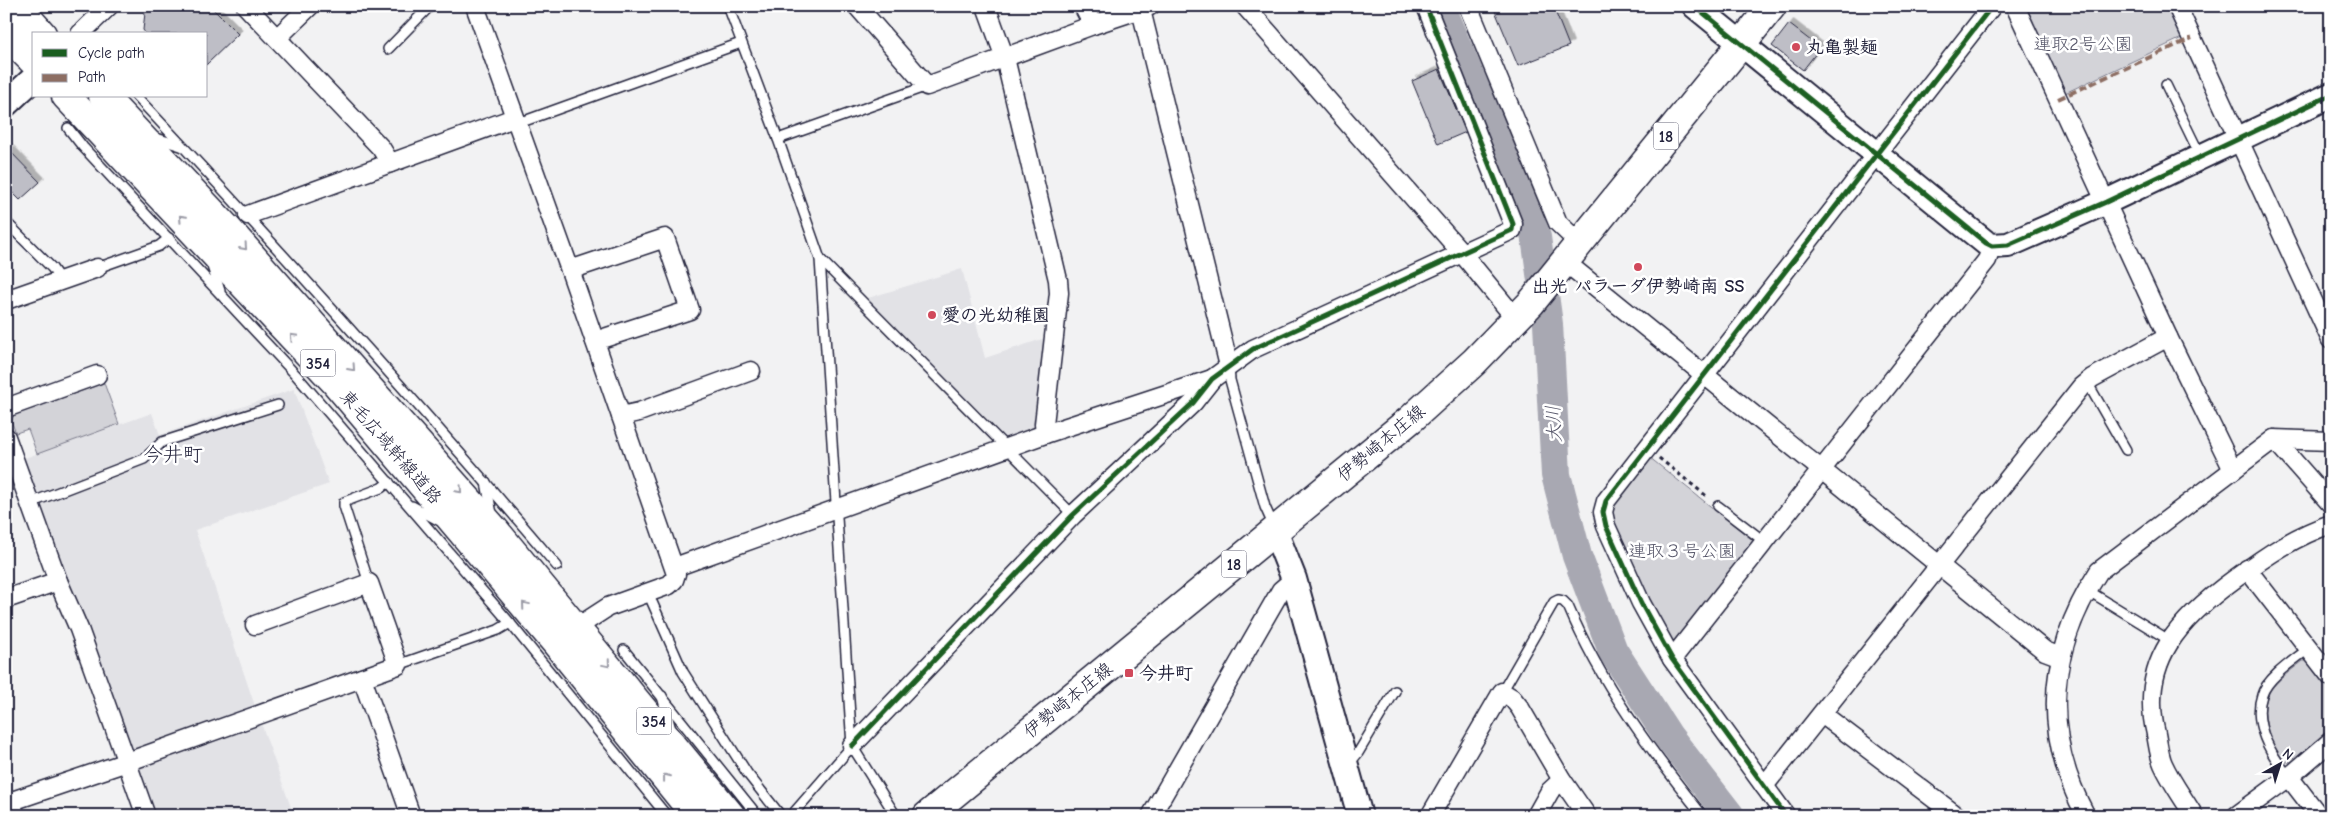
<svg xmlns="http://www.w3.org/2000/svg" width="2337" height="822" font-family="'Comic Neue','Klee One',sans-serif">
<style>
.built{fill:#e2e2e6}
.green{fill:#d3d3d8;stroke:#7a7a8a}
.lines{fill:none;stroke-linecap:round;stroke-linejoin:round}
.river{stroke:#a8a8b2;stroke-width:30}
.building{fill:#bebec6;stroke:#22223b;filter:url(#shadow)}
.lane-casing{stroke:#22223b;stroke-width:12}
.street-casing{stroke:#22223b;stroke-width:21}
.secondary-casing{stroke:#22223b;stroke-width:28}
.primary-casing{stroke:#22223b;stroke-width:31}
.highway-casing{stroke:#22223b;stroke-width:31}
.path{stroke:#22223b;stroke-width:3;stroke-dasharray:4 4;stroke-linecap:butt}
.lane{stroke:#fff;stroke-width:9}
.street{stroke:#fff;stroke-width:18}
.secondary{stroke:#fff;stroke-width:24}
.primary{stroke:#fff;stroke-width:28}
.highway{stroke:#fff;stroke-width:28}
.quiet{stroke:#8d6e63;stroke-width:4;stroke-dasharray:8 4;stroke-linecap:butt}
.cycleway-casing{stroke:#fff;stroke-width:8}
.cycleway{stroke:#1b5e20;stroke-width:5}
.oneway{stroke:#9c9ca7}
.poi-dot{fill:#d1495b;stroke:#fff;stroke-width:2}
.labels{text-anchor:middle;stroke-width:5;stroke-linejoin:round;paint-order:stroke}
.shield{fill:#fff;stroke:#646476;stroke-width:1}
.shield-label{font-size:16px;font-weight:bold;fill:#22223b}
.park-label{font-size:18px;fill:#57576a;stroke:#fff}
.poi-label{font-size:18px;font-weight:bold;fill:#22223b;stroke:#fff;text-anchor:start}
.street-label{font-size:18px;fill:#22223b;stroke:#fff}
.water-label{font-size:19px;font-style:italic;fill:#58586b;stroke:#fff}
.quarter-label{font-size:20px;fill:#22223b;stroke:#fff}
</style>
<defs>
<filter id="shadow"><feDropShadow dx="4.5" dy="-4.5" stdDeviation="0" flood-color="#0004"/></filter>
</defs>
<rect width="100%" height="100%" fill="#f2f2f3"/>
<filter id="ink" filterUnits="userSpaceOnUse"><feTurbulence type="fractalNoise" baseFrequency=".02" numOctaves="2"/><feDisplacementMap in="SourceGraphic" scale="10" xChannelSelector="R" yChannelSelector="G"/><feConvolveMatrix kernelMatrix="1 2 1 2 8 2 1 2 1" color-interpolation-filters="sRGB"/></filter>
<g filter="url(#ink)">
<g class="built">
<polygon points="962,269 985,358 1045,338 1037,424 1031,431 1007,441 865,299"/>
<polygon points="294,389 329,484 195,530 255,706 129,750 22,459 152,413 160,435"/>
<polygon points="261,723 294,816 154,816 139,773 142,764"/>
</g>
<g class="green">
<polygon points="2025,6 2169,6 2184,37 2065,93"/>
<polygon points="104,383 119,424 37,454 28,429 16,433 11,421 14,415"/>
<polygon points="1649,457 1755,542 1676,642 1668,638 1640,585 1611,514 1611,504"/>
<path d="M2303,661H2311L2331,686V731L2294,762H2283C2275,752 2272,743 2268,731C2257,693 2275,683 2303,661Z"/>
</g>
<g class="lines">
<polyline class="river" points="1439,6 1510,169 1536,237 1548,324 1556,475 1577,556 1613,651 1668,736 1730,816"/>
</g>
<g class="building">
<polygon points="152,6 210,6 238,34 206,65 206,34 146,34 143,30 145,13"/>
<polygon points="1493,6 1553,6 1569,46 1518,66"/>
<polygon points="1789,24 1820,48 1803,70 1772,46"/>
<polygon points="1439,69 1466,132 1438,144 1412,81"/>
<polygon points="6,147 40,182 20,200 6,186"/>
</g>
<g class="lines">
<g class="lane-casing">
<g id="lane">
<polyline points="728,6 778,139 820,259 852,746 896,816"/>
<polyline points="388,49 430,6"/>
<polyline points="2166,85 2201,157"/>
<path d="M136,96C280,250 421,405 557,566"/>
<polyline points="516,124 741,43"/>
<polyline points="68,128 83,147 296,375 510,623 667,816"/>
<polyline points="153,137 181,146"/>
<polyline points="778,139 927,86"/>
<polyline points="6,222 52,268 61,281"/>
<polyline points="820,259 1073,515"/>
<polyline points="211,263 220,291"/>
<polyline points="97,268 159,246 169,238"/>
<polyline points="1229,367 1230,380 1265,507 1274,527"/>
<polyline points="2087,382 2126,450"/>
<polyline points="486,482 492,514"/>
<polyline points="30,503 144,459 162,442 278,405"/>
<polyline points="412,506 438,520"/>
<polyline points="1718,506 1765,542"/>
<polyline points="369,583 344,506 344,502 381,488 389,482"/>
<polyline points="2087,590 2169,640"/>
<polyline points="648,593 683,672 747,773 781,816"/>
<polyline points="624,650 758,816"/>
<polyline points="398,665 498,630 510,623"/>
<path d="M1502,692L1554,602L1558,600L1563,601L1568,606C1601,684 1650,750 1703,816"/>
<polyline points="662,696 670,726"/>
<polyline points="1348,765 1358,753 1395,691"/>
<path d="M2289,777C2272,756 2252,724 2262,695C2267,678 2294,660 2308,649"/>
<polyline points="14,800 21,816"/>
<polyline points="791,816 852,746"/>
</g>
</g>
<g class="street-casing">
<g id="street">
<polyline points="246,6 381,148 390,163"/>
<polyline points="475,6 570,270 676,574 674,580 669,585 608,607 568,633"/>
<polyline points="857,6 927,86 1093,25 1150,6"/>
<polyline points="986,6 1005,58 1058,280 1059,293 1044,424 1045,434"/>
<polyline points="1083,6 1093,25"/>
<polyline points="1245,6 1461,252 1516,319"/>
<polyline points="1468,6 1558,223 1579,243"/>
<polyline points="2015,6 2168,337 2233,470"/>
<polyline points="2177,6 2331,340"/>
<polyline points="1141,10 1229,366"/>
<polyline points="80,34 109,6"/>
<polyline points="277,38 310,6"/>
<polyline points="248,215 514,118"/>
<polyline points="1564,261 2045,651 2061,657"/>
<polyline points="570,270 665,238 690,310 595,341"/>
<polyline points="6,300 97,268"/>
<polyline points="6,408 97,375"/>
<polyline points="621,416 639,412 751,371"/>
<polyline points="6,437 58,581 79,629 146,816"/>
<polyline points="2274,439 2331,504"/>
<polyline points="675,567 1045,434 1212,379"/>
<polyline points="2247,569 2331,677"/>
<polyline points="6,599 58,581"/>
<polyline points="1672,659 1987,260 1992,246"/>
<polyline points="362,678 411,816"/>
<polyline points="1822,714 1957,816"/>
<polyline points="852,746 1073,515 1193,403 1212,379 1253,349 1512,230 1513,224 1426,6"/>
<polyline points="2289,777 2319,816"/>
<polyline points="1764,786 2081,387 2092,378 2168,337"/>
<polyline points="6,803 127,762 398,665 369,583 255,625"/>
<polyline points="1151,816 1281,590 1294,579"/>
<polyline points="1430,816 1502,692 1512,698 1520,708 1562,780 1587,816"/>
<polyline points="1536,816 1550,791 1562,780"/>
<polyline points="1786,816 1672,659 1641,603 1606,526 1603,512 1606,501 1992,6"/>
<path d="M2086,816C2041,732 2047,651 2099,571L2274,439L2331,441"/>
<path d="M2194,816C2184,799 2171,782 2163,764C2159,755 2158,744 2156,734C2138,661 2181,618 2236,578C2266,556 2295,536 2331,524"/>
<polyline points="2236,816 2289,777 2331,741"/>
</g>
</g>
<g class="secondary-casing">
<g id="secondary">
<polyline points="1695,6 1986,243 1992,246 2008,245 2106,202 2331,95"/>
<polyline points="6,104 34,78"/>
<polyline points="1275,531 1294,579 1360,816"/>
</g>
</g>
<g class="primary-casing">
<polyline id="primary" points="927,816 1411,419 1474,362 1531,303 1772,6"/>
</g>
<g class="highway-casing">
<g id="highway">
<polyline points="17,6 42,34"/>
<polyline points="6,34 34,62"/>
<polyline points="66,96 335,382 556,643 696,816"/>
<polyline points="103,96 225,226 494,529 731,816"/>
</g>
</g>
<polyline class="path" points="1659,458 1709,498"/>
<use href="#lane" class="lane"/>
<use href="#street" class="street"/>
<use href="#secondary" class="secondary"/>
<use href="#primary" class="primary"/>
<use href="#highway" class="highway"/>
<polyline class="quiet" points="2058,99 2192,38"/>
<g class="cycleway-casing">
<g id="cycleway">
<polyline points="1695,6 1986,243 1992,246 2008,245 2106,202 2331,95"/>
<polyline points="852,746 1073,515 1193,403 1212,379 1253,349 1512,230 1513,224 1426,6"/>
<polyline points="1786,816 1672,659 1641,603 1606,526 1603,512 1606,501 1992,6"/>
</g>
</g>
<use href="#cycleway" class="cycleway"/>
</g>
<defs><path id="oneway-chevron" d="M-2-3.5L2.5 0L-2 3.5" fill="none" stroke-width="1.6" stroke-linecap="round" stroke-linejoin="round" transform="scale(1.25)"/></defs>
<g class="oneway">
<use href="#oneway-chevron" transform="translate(182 218) rotate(-133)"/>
<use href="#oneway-chevron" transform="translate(244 247) rotate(48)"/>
<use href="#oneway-chevron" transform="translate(293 337) rotate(-133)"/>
<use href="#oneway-chevron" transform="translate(352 368) rotate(48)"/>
<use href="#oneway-chevron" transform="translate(459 490) rotate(48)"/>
<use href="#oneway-chevron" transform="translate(525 605) rotate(-130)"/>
<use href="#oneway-chevron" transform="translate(607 664) rotate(50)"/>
<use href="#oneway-chevron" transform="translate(666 777) rotate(-128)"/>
</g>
</g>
<g class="poi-dot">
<circle cx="1796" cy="47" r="5"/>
<circle cx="1638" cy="267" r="5"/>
<circle cx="932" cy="315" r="5"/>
<rect x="1124" y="668" width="10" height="10" rx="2.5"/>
</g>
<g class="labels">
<g class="shield">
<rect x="1653.5" y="122.5" width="25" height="27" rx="4"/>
<rect x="300.5" y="349.5" width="35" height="27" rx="4"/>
<rect x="1221.5" y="550.5" width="25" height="27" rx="4"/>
<rect x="636.5" y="707.5" width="35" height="27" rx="4"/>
</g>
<g class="shield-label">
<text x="1666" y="142">18</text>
<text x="318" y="369">354</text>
<text x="1234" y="570">18</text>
<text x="654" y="727">354</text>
</g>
<g class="park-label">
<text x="2083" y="50">連取2号公園</text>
<text x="1682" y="557">連取３号公園</text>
</g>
<g class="poi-label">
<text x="1806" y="53">丸亀製麺</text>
<text x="1638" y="292" text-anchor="middle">出光 パラーダ伊勢崎南 SS</text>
<text x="942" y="321">愛の光幼稚園</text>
<text x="1139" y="679">今井町</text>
</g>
<g class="street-label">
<text transform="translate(1381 443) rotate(-40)" y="6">伊勢崎本庄線</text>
<text transform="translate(391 447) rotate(49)" y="6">東毛広域幹線道路</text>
<text transform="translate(1068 700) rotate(-39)" y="6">伊勢崎本庄線</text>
</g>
<g class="water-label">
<text transform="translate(1553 424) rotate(-93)" y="7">大川</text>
</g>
<g class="quarter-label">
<text x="173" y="461">今井町</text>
</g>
</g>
<rect width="2337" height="822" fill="none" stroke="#fff" stroke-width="25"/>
<rect x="12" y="12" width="2312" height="797" fill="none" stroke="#22223b" stroke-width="2" filter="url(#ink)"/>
<rect x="32" y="32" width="175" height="65" fill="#ffffff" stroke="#a7a7b1"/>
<rect x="42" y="49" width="25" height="8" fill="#1b5e20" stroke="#a7a7b1"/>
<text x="78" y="58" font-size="15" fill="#22223b">Cycle path</text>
<rect x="42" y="74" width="25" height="8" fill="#8d6e63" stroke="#a7a7b1"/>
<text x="78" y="82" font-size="15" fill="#22223b">Path</text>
<g transform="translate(2280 764) rotate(39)" stroke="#ffffff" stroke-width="4" paint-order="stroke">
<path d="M0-4L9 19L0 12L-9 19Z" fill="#22223b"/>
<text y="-8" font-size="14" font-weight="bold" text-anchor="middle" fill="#22223b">N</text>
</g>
</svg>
